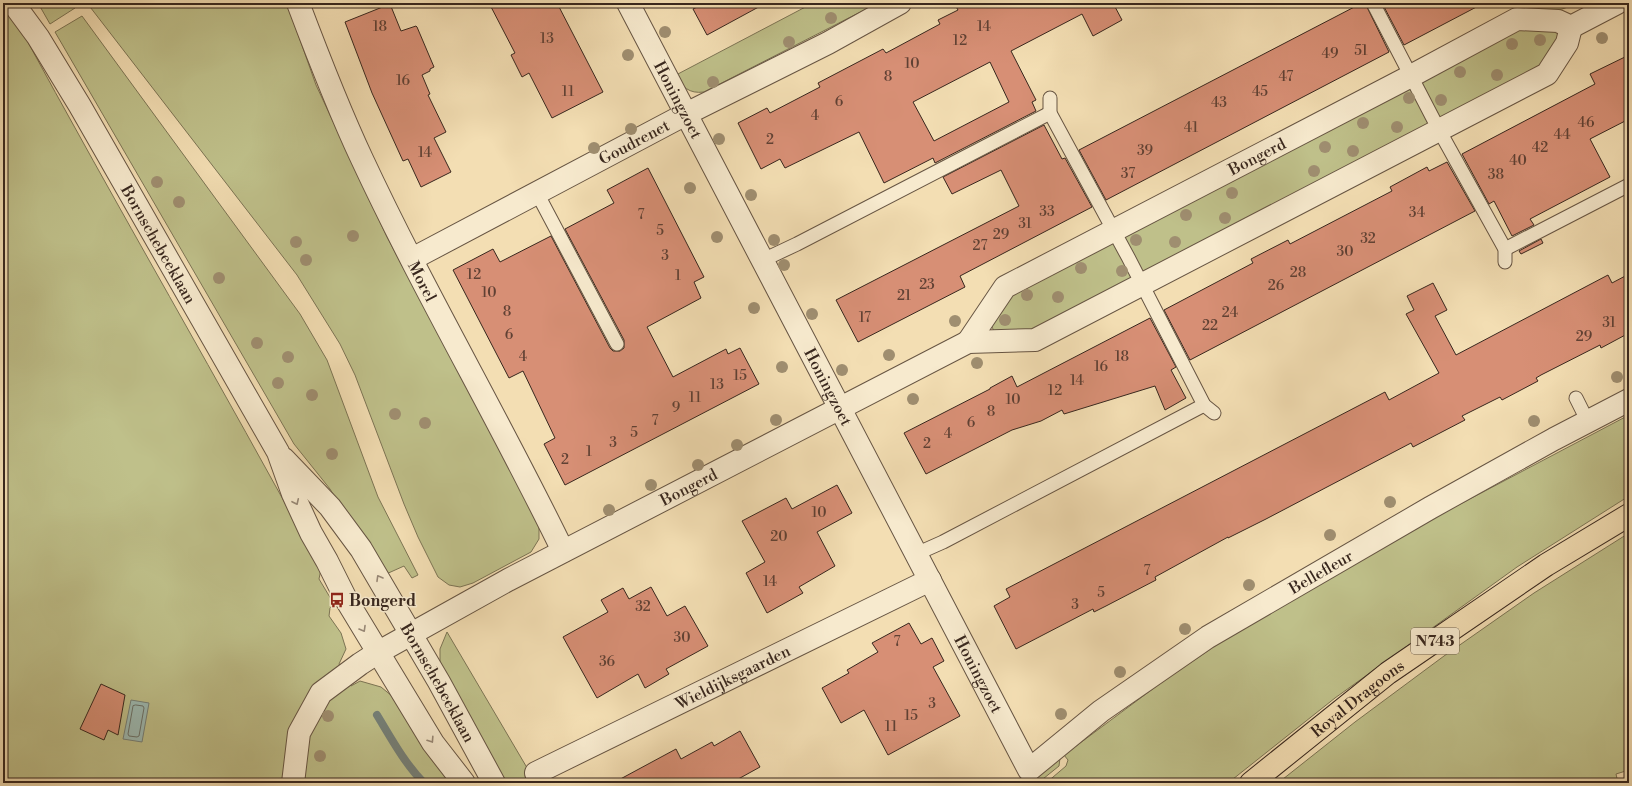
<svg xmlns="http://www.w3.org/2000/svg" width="1632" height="786" font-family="'Libre Bodoni',serif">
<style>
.green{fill:#bfc08a;stroke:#7c7454}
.water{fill:#9dbbb4;stroke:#758078}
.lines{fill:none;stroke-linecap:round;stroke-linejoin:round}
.shore{stroke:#6a7169;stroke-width:1}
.stream{stroke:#758078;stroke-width:8}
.building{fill:#d78f75;stroke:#38271e;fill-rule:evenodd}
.service-casing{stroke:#675543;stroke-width:15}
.minor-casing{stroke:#675543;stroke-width:24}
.tertiary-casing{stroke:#675543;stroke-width:24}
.primary-casing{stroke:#38271e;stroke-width:24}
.service{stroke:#f7eace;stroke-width:13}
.minor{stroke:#f7eace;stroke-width:22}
.tertiary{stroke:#f7eace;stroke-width:22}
.primary{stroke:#f3deb3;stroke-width:22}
.tree{fill:#9f8e70}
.oneway{stroke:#988876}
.labels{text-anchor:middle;stroke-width:3;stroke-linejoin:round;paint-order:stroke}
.number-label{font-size:14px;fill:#604134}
.shield{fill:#f7eace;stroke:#716253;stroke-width:1}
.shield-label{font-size:15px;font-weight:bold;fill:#38271e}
.street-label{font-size:16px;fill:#38271e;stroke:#f7eace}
.poi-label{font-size:16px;font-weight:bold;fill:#38271e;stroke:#f7eace;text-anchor:start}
</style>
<rect width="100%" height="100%" fill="#f3deb3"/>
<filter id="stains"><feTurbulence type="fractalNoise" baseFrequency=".005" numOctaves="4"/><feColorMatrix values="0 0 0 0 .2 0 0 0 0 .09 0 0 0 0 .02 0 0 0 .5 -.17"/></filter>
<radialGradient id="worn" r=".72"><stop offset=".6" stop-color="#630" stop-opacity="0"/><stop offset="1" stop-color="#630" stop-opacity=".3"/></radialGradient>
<g class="green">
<path d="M3,3L18,24C117,207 222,386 321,569L319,579L334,604L330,608L329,616L341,633L346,649L339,664L351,686L360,681L381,687L398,701L451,783H3Z"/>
<polygon points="38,3 70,3 75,8 50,24"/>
<polygon points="87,3 287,3 316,85 387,237 531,507 539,527 539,539 531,552 473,583 460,587 449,585 438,577 418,537 404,504 355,375 340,344 297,275"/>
<path d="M813,3H878L704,92C689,94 682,87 676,75Z"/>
<path d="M1534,3H1575C1561,11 1555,12 1538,10Z"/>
<polygon points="82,16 300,314 327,360 378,497 418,575 412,578 404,566 384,575 330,489 294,444 55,32"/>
<polygon points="1544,26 1560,33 1542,69 1034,334 995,333 991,325 1008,293 1520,27"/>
<polygon points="1629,415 1629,496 1517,567 1335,698 1228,783 1046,783 1066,766 1068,760 1064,755 1162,682 1234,633 1356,559"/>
<polygon points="1629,533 1629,770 1616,774 1618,783 1278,783 1355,722 1444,656 1534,593"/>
<polygon points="447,632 536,783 506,783 440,664 440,649"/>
<polygon points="1060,758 1059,766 1038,783 1028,783"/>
</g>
<polygon class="water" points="131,700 149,703 142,742 123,739"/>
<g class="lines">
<polygon class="shore" points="136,705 143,706 144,708 139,736 137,737 129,736 128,734 133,706"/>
<path class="stream" d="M377,715C391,738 405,764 424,783"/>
</g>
<g class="building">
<polygon points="489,3 557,3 603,92 552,118 529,73 522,77 511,55 515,53"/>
<polygon points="705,3 766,3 707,35 693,9"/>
<path d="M954,3H1113L1122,20L1093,36L1082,14L1011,51L1036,100L1032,102L1036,111L935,163L933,158L884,183L859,132L785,168L780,159L761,169L738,123L767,108L770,113L820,87L818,83L883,49L886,53L940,24L938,20L958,10ZM990,62L1009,102L934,141L913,102Z"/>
<polygon points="1362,3 1365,3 1389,52 1106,200 1079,150"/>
<polygon points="1382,3 1484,3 1404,45"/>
<polygon points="390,4 401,31 416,26 417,27 434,67 430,69 430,71 422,75 430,94 428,95 446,132 434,138 451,172 421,187 408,159 403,161 372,93 345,22"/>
<polygon points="1629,55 1629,119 1590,139 1610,177 1530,219 1534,225 1512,236 1494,201 1489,204 1462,154 1595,84 1590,74"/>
<polygon points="1044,125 1062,159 1065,158 1092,207 960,276 965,287 858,342 836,300 1019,206 1001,170 952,194 943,177"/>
<polygon points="1447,162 1475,211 1190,360 1164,310 1253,263 1251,259 1288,240 1290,244 1392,191 1390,187 1427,167 1429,171"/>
<polygon points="648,168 704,277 694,282 701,298 647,327 673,377 726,349 728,354 740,348 759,384 565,485 544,444 555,438 523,371 509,378 453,270 493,249 500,262 551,236 610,348 613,351 620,351 624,348 624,340 565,229 614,203 607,190"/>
<polygon points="1541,239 1543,243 1521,254 1519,251"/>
<polygon points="1629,274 1629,333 1601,348 1600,345 1541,375 1536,378 1538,381 1502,400 1500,397 1462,416 1465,420 1413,447 1411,443 1266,519 1228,538 1228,537 1155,577 1156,580 1106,606 1094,612 1093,609 1016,649 994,606 1010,597 1006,589 1385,392 1389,400 1439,373 1406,314 1414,310 1407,296 1433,283 1447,310 1435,316 1456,355 1608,275 1612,283"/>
<polygon points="1150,318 1176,367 1171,370 1186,398 1165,410 1155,386 1064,414 1062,410 1041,421 1012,430 926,474 904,433 990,389 990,388 1012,376 1017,387"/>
<polygon points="837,485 852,513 817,532 835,566 799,587 803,593 767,613 746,573 765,562 742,521 786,498 792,509"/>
<polygon points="651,587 667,616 685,606 708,646 666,669 669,674 645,688 638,674 597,698 563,637 608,612 601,600 623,588 629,599"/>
<polygon points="909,623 921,644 932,638 944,661 933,667 960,716 888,755 864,710 841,723 822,688 849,673 847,670 878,652 872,643"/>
<polygon points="101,684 125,695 118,735 108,730 104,740 80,729"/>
<polygon points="740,731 760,767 731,783 613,783 676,749 681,759 712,742 714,746"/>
</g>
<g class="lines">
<g class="service-casing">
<g id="service">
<polyline points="1373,3 1439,130 1505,249 1505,262"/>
<polyline points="1050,98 1050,113 1128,257 1204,405 1214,413"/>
<polyline points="537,193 617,344"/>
<polyline points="1505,249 1629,185"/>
<polyline points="763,260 797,244 1050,113"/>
<polyline points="1576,398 1588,422"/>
<polyline points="916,554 943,542 1204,405"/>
</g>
</g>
<g class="minor-casing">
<g id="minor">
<path id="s1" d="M298,3C318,56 338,108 362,159C424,292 499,419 563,551"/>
<path id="s2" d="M628,3L1029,770L1101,711L1208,637L1430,508L1554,439L1629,400"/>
<path id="s3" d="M412,259L686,114L828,43L900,3"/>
<path id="s4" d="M968,342L1005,287L1411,76L1517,19L1558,21L1571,27L1617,3"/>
<path id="s5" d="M536,773L930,580"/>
<path id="s6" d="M293,783L299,733L321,693L360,664L377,653L508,580L968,342L1035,340L1547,74L1567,43L1571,27"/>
</g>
</g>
<g class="tertiary-casing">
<g id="tertiary">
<path id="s7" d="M13,3L38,37L80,106L278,452L293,494L311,533L327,561L347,601L433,743L464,783"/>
<path id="s8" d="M284,459L330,507L361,549L439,682L494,783"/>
</g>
</g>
<g class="primary-casing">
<g id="primary">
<path id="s9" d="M1251,783L1388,673L1546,565L1629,515"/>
</g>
</g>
<use href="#service" class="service"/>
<use href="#minor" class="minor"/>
<use href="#tertiary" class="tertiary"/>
<use href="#primary" class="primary"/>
</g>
<g class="tree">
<circle cx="831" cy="18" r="6"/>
<circle cx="665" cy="32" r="6"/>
<circle cx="1602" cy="38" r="6"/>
<circle cx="1540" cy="40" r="6"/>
<circle cx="789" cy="42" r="6"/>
<circle cx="1512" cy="44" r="6"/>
<circle cx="628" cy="55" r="6"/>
<circle cx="1460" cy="72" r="6"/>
<circle cx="1497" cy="75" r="6"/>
<circle cx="713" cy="82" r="6"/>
<circle cx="1409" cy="98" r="6"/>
<circle cx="1441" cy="100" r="6"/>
<circle cx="1363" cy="123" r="6"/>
<circle cx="1397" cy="127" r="6"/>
<circle cx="631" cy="129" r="6"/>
<circle cx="719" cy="139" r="6"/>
<circle cx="1325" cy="147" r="6"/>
<circle cx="594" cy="148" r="6"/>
<circle cx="1353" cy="151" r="6"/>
<circle cx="1314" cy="171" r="6"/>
<circle cx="157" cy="182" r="6"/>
<circle cx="690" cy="188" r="6"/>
<circle cx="1232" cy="193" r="6"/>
<circle cx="751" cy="195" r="6"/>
<circle cx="179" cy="202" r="6"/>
<circle cx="1186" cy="215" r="6"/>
<circle cx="1225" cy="218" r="6"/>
<circle cx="353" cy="236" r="6"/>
<circle cx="717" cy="237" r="6"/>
<circle cx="774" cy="240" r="6"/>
<circle cx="1136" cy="240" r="6"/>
<circle cx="296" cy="242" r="6"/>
<circle cx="1175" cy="242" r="6"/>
<circle cx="306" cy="260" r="6"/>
<circle cx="784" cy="265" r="6"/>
<circle cx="1081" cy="268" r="6"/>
<circle cx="1122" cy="271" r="6"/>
<circle cx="219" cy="278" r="6"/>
<circle cx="1027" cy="295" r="6"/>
<circle cx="1058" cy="297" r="6"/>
<circle cx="754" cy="308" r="6"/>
<circle cx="812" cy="314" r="6"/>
<circle cx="1005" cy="320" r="6"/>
<circle cx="955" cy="321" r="6"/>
<circle cx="257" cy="343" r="6"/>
<circle cx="889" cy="355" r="6"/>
<circle cx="288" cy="357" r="6"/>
<circle cx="977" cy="363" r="6"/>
<circle cx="782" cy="367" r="6"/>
<circle cx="842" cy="370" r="6"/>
<circle cx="1617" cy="377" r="6"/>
<circle cx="278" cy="383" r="6"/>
<circle cx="312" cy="395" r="6"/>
<circle cx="913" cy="399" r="6"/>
<circle cx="395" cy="414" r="6"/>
<circle cx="776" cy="420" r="6"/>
<circle cx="1534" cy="421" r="6"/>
<circle cx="425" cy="423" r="6"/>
<circle cx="737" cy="445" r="6"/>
<circle cx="332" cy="454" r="6"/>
<circle cx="698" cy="465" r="6"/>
<circle cx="651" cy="485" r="6"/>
<circle cx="1390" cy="502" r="6"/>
<circle cx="609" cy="510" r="6"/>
<circle cx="1330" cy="535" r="6"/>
<circle cx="1249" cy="585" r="6"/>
<circle cx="1185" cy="629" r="6"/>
<circle cx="1120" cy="672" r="6"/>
<circle cx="1061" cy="714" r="6"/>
<circle cx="328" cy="716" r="6"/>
<circle cx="320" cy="756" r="6"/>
</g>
<defs><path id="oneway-chevron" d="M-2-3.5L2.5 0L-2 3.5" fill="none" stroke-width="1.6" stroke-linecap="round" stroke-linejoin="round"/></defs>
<g class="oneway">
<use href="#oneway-chevron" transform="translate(296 502) rotate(65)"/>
<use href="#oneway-chevron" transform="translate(379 578) rotate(-120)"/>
<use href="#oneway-chevron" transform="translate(363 629) rotate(60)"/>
<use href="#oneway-chevron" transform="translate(431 740) rotate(57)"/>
</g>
<defs>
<g id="bus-bare" transform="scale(1.2)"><path d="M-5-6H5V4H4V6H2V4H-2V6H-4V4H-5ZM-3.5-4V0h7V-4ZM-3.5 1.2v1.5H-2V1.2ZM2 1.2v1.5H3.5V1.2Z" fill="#8f2418" stroke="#f7eace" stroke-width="2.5" paint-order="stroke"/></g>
</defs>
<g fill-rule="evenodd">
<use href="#bus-bare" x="337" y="600"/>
</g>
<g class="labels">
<g class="number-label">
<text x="380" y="31">18</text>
<text x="984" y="31">14</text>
<text x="547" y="43">13</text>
<text x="960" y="45">12</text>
<text x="1361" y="55">51</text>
<text x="1330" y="58">49</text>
<text x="912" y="68">10</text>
<text x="888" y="81">8</text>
<text x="1286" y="81">47</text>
<text x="403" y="85">16</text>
<text x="568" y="96">11</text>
<text x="1260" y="96">45</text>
<text x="839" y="106">6</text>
<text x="1219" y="107">43</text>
<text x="815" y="120">4</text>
<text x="1586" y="127">46</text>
<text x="1191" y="132">41</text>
<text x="1562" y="139">44</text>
<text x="770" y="144">2</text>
<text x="1540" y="152">42</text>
<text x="1145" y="155">39</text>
<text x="425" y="157">14</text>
<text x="1518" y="165">40</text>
<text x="1128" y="178">37</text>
<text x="1496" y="179">38</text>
<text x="1047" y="216">33</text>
<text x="1417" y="217">34</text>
<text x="641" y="219">7</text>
<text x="1025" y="228">31</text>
<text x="660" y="235">5</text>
<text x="1001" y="239">29</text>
<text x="1368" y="243">32</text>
<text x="980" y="250">27</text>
<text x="1345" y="256">30</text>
<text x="665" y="260">3</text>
<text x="1298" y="277">28</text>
<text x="474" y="279">12</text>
<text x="678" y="280">1</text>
<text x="927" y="289">23</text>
<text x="1276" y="290">26</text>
<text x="489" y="297">10</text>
<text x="904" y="300">21</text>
<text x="507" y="316">8</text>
<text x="1230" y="317">24</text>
<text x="865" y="322">17</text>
<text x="1609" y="327">31</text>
<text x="1210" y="330">22</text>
<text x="509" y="339">6</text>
<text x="1584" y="341">29</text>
<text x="523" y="361">4</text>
<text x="1122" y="361">18</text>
<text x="1101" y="371">16</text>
<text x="740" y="380">15</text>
<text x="1077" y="385">14</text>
<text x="717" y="389">13</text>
<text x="1055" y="395">12</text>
<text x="695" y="402">11</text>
<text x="1013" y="404">10</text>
<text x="676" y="412">9</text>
<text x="991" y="416">8</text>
<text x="655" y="425">7</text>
<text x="971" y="427">6</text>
<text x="634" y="437">5</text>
<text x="948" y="438">4</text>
<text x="613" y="447">3</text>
<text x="927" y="448">2</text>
<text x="589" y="456">1</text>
<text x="565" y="464">2</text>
<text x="819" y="517">10</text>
<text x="779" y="541">20</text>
<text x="1147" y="575">7</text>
<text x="770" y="586">14</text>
<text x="1101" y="597">5</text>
<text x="1075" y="609">3</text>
<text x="643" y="611">32</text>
<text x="682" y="642">30</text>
<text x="897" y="646">7</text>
<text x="607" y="666">36</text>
<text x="932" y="708">3</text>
<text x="911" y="720">15</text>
<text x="891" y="731">11</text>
</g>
<rect class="shield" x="1411" y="628" width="48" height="26" rx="3"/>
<g class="shield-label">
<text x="1435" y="646">N743</text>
</g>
<g class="street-label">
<text dy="6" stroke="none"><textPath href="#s2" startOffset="109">Honingzoet</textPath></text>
<text dy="6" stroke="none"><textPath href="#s3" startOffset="251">Goudrenet</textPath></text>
<text dy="6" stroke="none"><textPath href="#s4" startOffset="350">Bongerd</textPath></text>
<text dy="6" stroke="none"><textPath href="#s7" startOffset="282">Bornschebeeklaan</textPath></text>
<text dy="6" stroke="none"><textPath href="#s1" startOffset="305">Morel</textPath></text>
<text dy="6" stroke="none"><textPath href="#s2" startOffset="433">Honingzoet</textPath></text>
<text dy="6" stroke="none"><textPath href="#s6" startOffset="518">Bongerd</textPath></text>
<text dy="6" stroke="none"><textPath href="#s2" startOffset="1219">Bellefleur</textPath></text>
<text dy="6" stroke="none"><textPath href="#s2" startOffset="757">Honingzoet</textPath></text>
<text dy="6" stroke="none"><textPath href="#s5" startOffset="219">Wieldijksgaarden</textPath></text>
<text dy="6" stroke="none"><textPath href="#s8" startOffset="273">Bornschebeeklaan</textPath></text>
<text dy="6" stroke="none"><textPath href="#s9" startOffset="136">Royal Dragoons</textPath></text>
</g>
<g class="poi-label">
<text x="349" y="606">Bongerd</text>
</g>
</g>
<rect width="1632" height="786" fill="none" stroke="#f3deb3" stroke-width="16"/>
<rect x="4" y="4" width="1624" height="778" fill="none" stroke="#38271e" stroke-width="2"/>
<rect x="8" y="8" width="1616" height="770" fill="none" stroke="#38271e"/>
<rect width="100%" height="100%" filter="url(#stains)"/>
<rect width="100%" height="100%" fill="url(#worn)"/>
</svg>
